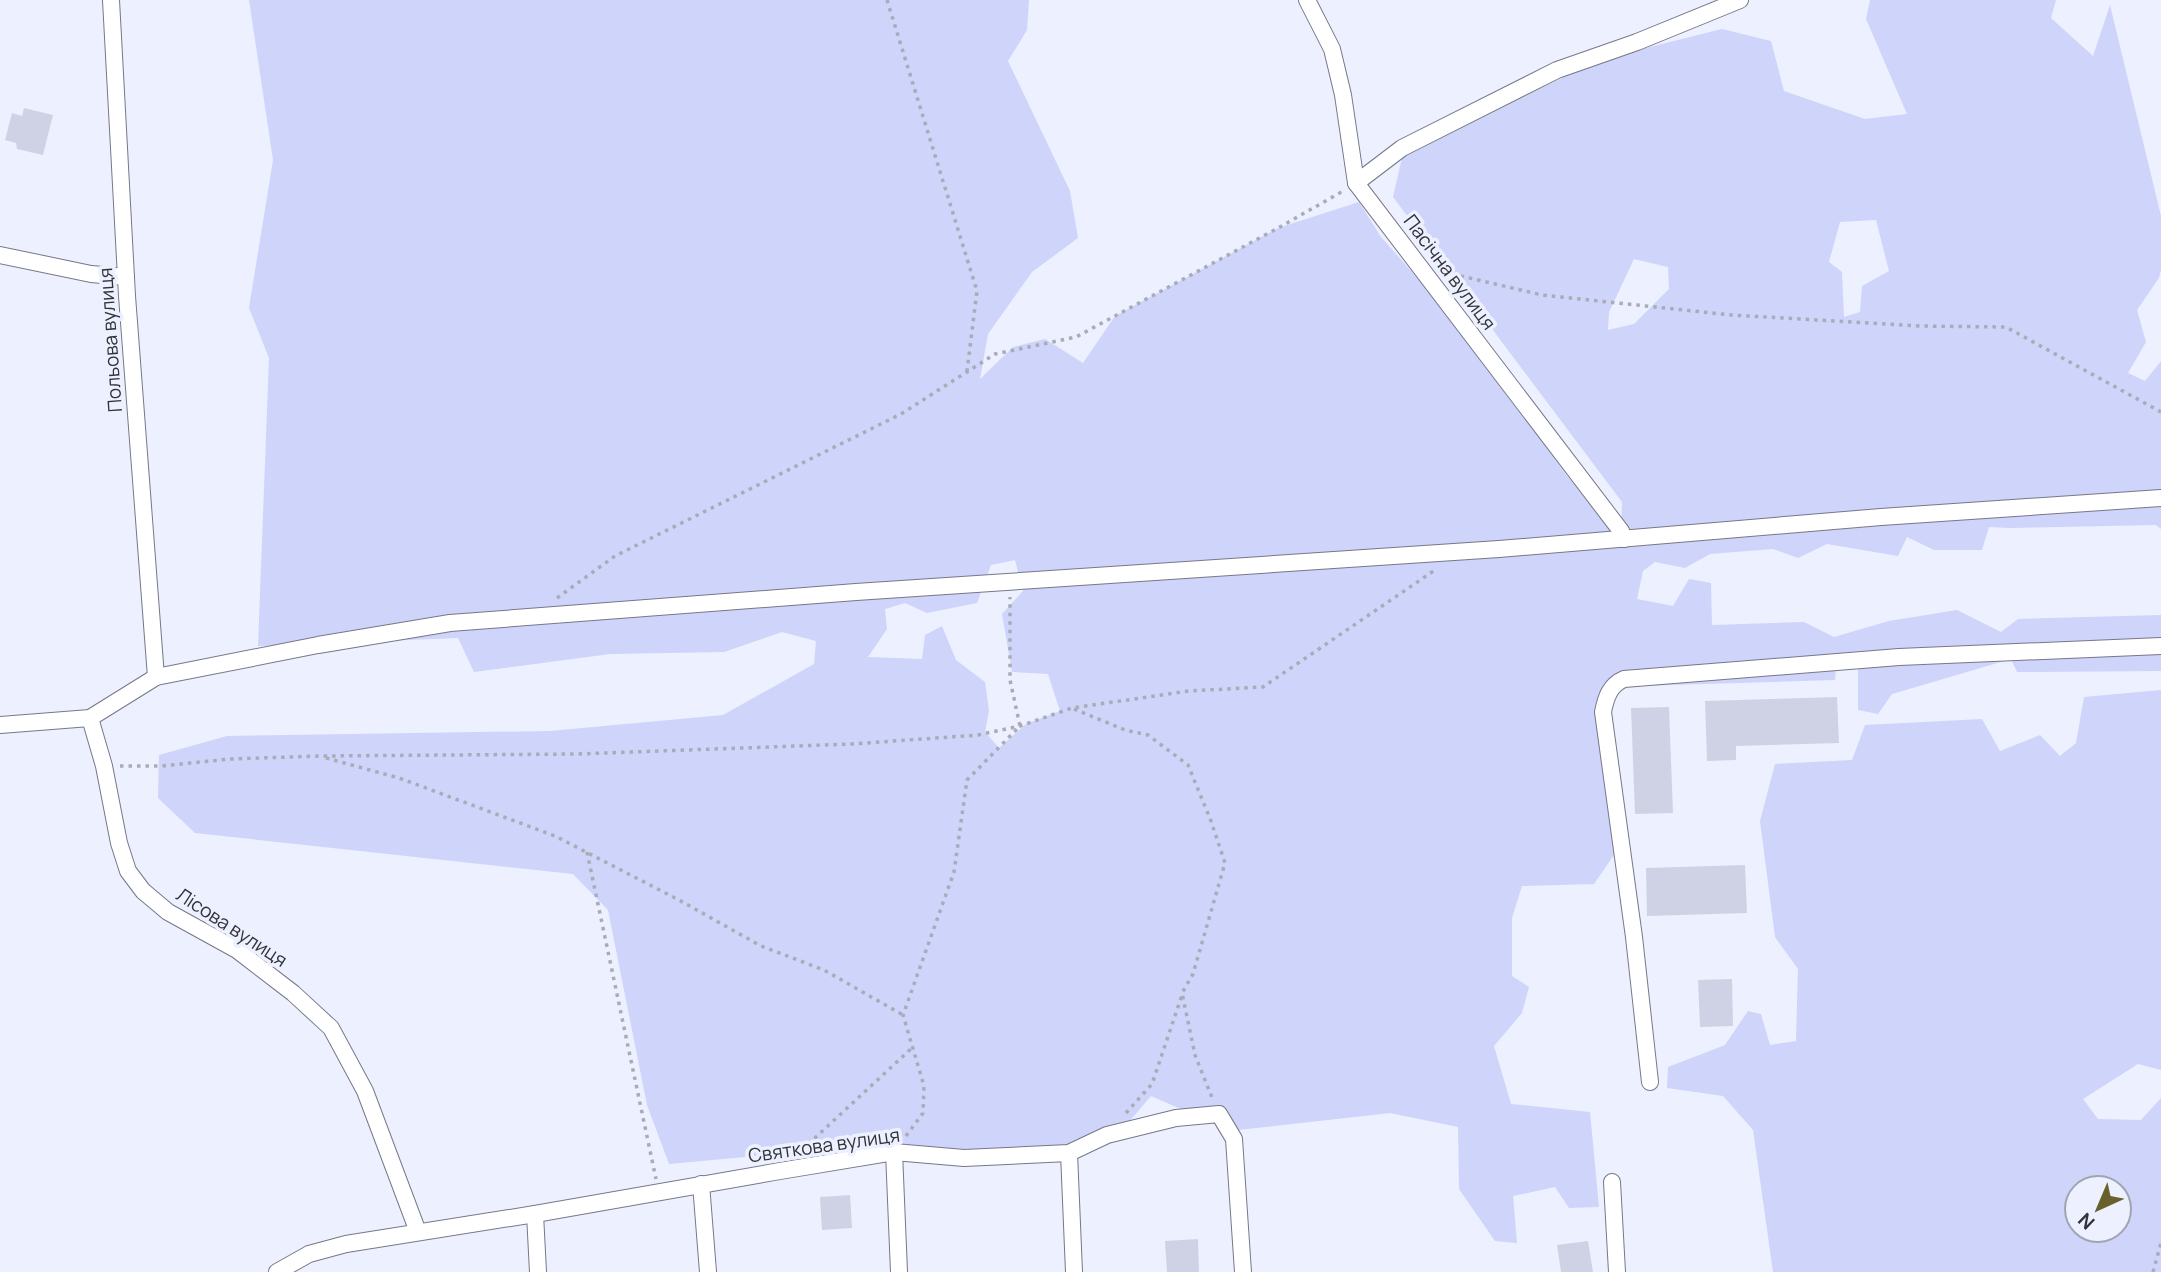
<svg xmlns="http://www.w3.org/2000/svg" width="2161" height="1272" font-family="Manrope,sans-serif">
<style>
.green{fill:#ced4fa;fill-rule:evenodd}
.building{fill:#cfd2e4}
.lines{fill:none;stroke-linecap:round;stroke-linejoin:round}
.minor-casing{stroke:#767888;stroke-width:18}
.path{stroke:#a9acb7;stroke-width:3.5;stroke-dasharray:3.5 5;stroke-linecap:butt}
.minor{stroke:#fff;stroke-width:16}
.labels{text-anchor:middle;stroke-width:7;stroke-linejoin:round;paint-order:stroke}
.street-label{font-size:19px;fill:#32333a;stroke:#edf0fe}
</style>
<rect width="100%" height="100%" fill="#edf0fe"/>
<g class="green">
<path d="M249,0H1029L1027,30L1008,61L1070,191L1078,238L1032,272L988,334L980,379L1013,347L1045,339L1083,363L1115,316L1278,228L1359,202L1381,237L1451,316L1567,476L1626,542L1621,531L1622,502L1393,197L1402,158L1598,60L1722,29L1771,41L1784,91L1865,119L1907,114L1866,19L1870,0H2056L2051,18L2093,56L2110,5L2161,216V270L2159,278L2137,310L2146,342L2128,373L2145,381L2161,361V529L2156,525L2011,528L1989,527L1982,550H1934L1907,537L1898,556L1827,544L1798,558L1773,549L1710,554L1685,568L1655,562L1643,571L1637,599L1673,606L1689,579L1711,583L1712,625L1804,622L1834,637L1889,621L1957,610L2001,632L2018,619L2161,615V671L2017,672L2011,659L1892,694L1878,714L1858,710V661L1837,656L1835,680L1605,687L1616,852L1594,884L1522,886L1512,918V976L1529,987L1522,1013L1494,1046L1511,1104L1590,1112L1599,1207L1569,1208L1555,1187L1513,1196L1517,1243L1495,1241L1459,1189L1458,1127L1390,1113L1238,1130L1204,1119L1151,1096L1111,1143L929,1154L894,1152L790,1153L669,1164L647,1105L608,910L573,874L195,833L158,798L159,755L227,736L550,731L723,715L814,664L816,641L782,632L724,652L610,654L474,672L458,638L258,646L269,358L249,308L273,160ZM1876,220L1889,271L1862,286L1860,312L1844,317L1842,272L1829,262L1840,222ZM1634,259L1668,267L1669,289L1634,324L1608,330L1609,312ZM1015,560L1023,591L1002,614L1012,672L1048,674L1060,711L1026,724L999,748L985,732L989,711L985,682L956,660L942,626L925,635L922,659L868,657L887,629L885,609L905,603L927,613L977,603L991,565Z"/>
<path d="M2161,690V1070L2138,1064L2083,1099L2098,1119L2141,1120L2161,1098V1272H1773L1753,1130L1723,1096L1667,1088L1668,1067L1725,1045L1748,1011L1761,1014L1770,1045L1796,1041L1798,969L1775,937L1760,821L1775,764L1852,760L1865,725L1982,719L2000,751L2040,735L2060,756L2076,743L2084,697ZM2119,1188V1230H2077V1188Z"/>
</g>
<g class="building">
<polygon points="24,108 53,115 43,155 17,149 16,143 5,140 12,113 22,116"/>
<polygon points="1837,697 1839,743 1736,746 1736,760 1707,761 1705,701"/>
<polygon points="1669,707 1673,813 1635,814 1631,708"/>
<polygon points="1745,865 1747,913 1647,916 1646,868"/>
<polygon points="1732,979 1733,1026 1700,1027 1698,980"/>
<polygon points="850,1195 852,1228 822,1230 820,1197"/>
<polygon points="1198,1239 1199,1272 1167,1272 1165,1241"/>
<polygon points="1588,1241 1593,1272 1561,1272 1557,1245"/>
</g>
<g class="lines">
<g class="minor-casing">
<g id="minor">
<polyline points="111,0 127,296 156,677"/>
<polyline points="1307,0 1332,49 1343,95 1356,183 1621,531 1624,539"/>
<polyline points="1356,183 1402,148 1557,70 1637,42 1740,0"/>
<polyline points="0,255 91,274 126,277"/>
<polyline points="90,718 104,766 119,843 128,871 143,891 168,912 237,950 293,993 331,1028 365,1091 418,1232"/>
<polyline points="0,725 90,718 156,677 318,645 450,623 856,592 1499,549 1881,517 2161,498"/>
<path d="M1650,1082L1634,937L1603,712C1606,697 1610,685 1624,679L1899,657L2161,646"/>
<polyline points="894,1152 899,1272"/>
<polyline points="1069,1153 1074,1272"/>
<polyline points="1612,1182 1617,1272"/>
<polyline points="701,1184 708,1272"/>
<polyline points="535,1214 538,1272"/>
<polyline points="277,1272 309,1254 346,1244 535,1214 780,1171 894,1152 964,1158 1069,1153 1107,1135 1176,1118 1219,1114 1234,1139 1243,1272"/>
</g>
</g>
<g class="path">
<polyline points="887,0 977,291 967,371"/>
<polyline points="1444,272 1542,295 1731,315 1920,326 2006,327 2161,412"/>
<polyline points="557,598 615,556 901,414 995,354 1076,337 1278,228 1345,190"/>
<polyline points="1074,709 1125,730 1148,735 1188,765 1211,821 1225,863 1193,974 1182,993 1195,1055 1213,1100"/>
<polyline points="326,758 399,778 555,836 679,900 761,946 824,970 903,1015"/>
<polyline points="120,766 162,766 230,759 320,756 577,754 852,744 978,735 1020,726 1072,708 1189,691 1263,687 1435,570"/>
<polyline points="587,852 656,1179"/>
<polyline points="1126,1113 1152,1084 1182,995"/>
<polyline points="906,1136 923,1113 924,1086 903,1015 954,872 967,780 1020,726 1010,680 1010,597"/>
<polyline points="802,1150 913,1047"/>
<polyline points="2153,1272 2161,1243"/>
</g>
<use href="#minor" class="minor"/>
</g>
<g class="labels">
<g class="street-label">
<text transform="translate(1450 272) rotate(53)" y="7">Пасічна вулиця</text>
<text transform="translate(110 340) rotate(-94)" y="7">Польова вулиця</text>
<text transform="translate(232 927) rotate(33)" y="7">Лісова вулиця</text>
<text transform="translate(824 1145) rotate(-8)" y="7">Святкова вулиця</text>
</g>
</g>
<g transform="translate(2098 1209) rotate(224)"><circle r="33" fill="#edf0fe" stroke="#a2a4b0" stroke-width="2"/>
<path d="M0-5L12 26L0 18L-12 26Z" fill="#68612e"/>
<text y="-10" font-size="19" font-weight="bold" text-anchor="middle" fill="#32333a">N</text>
</g>
</svg>
